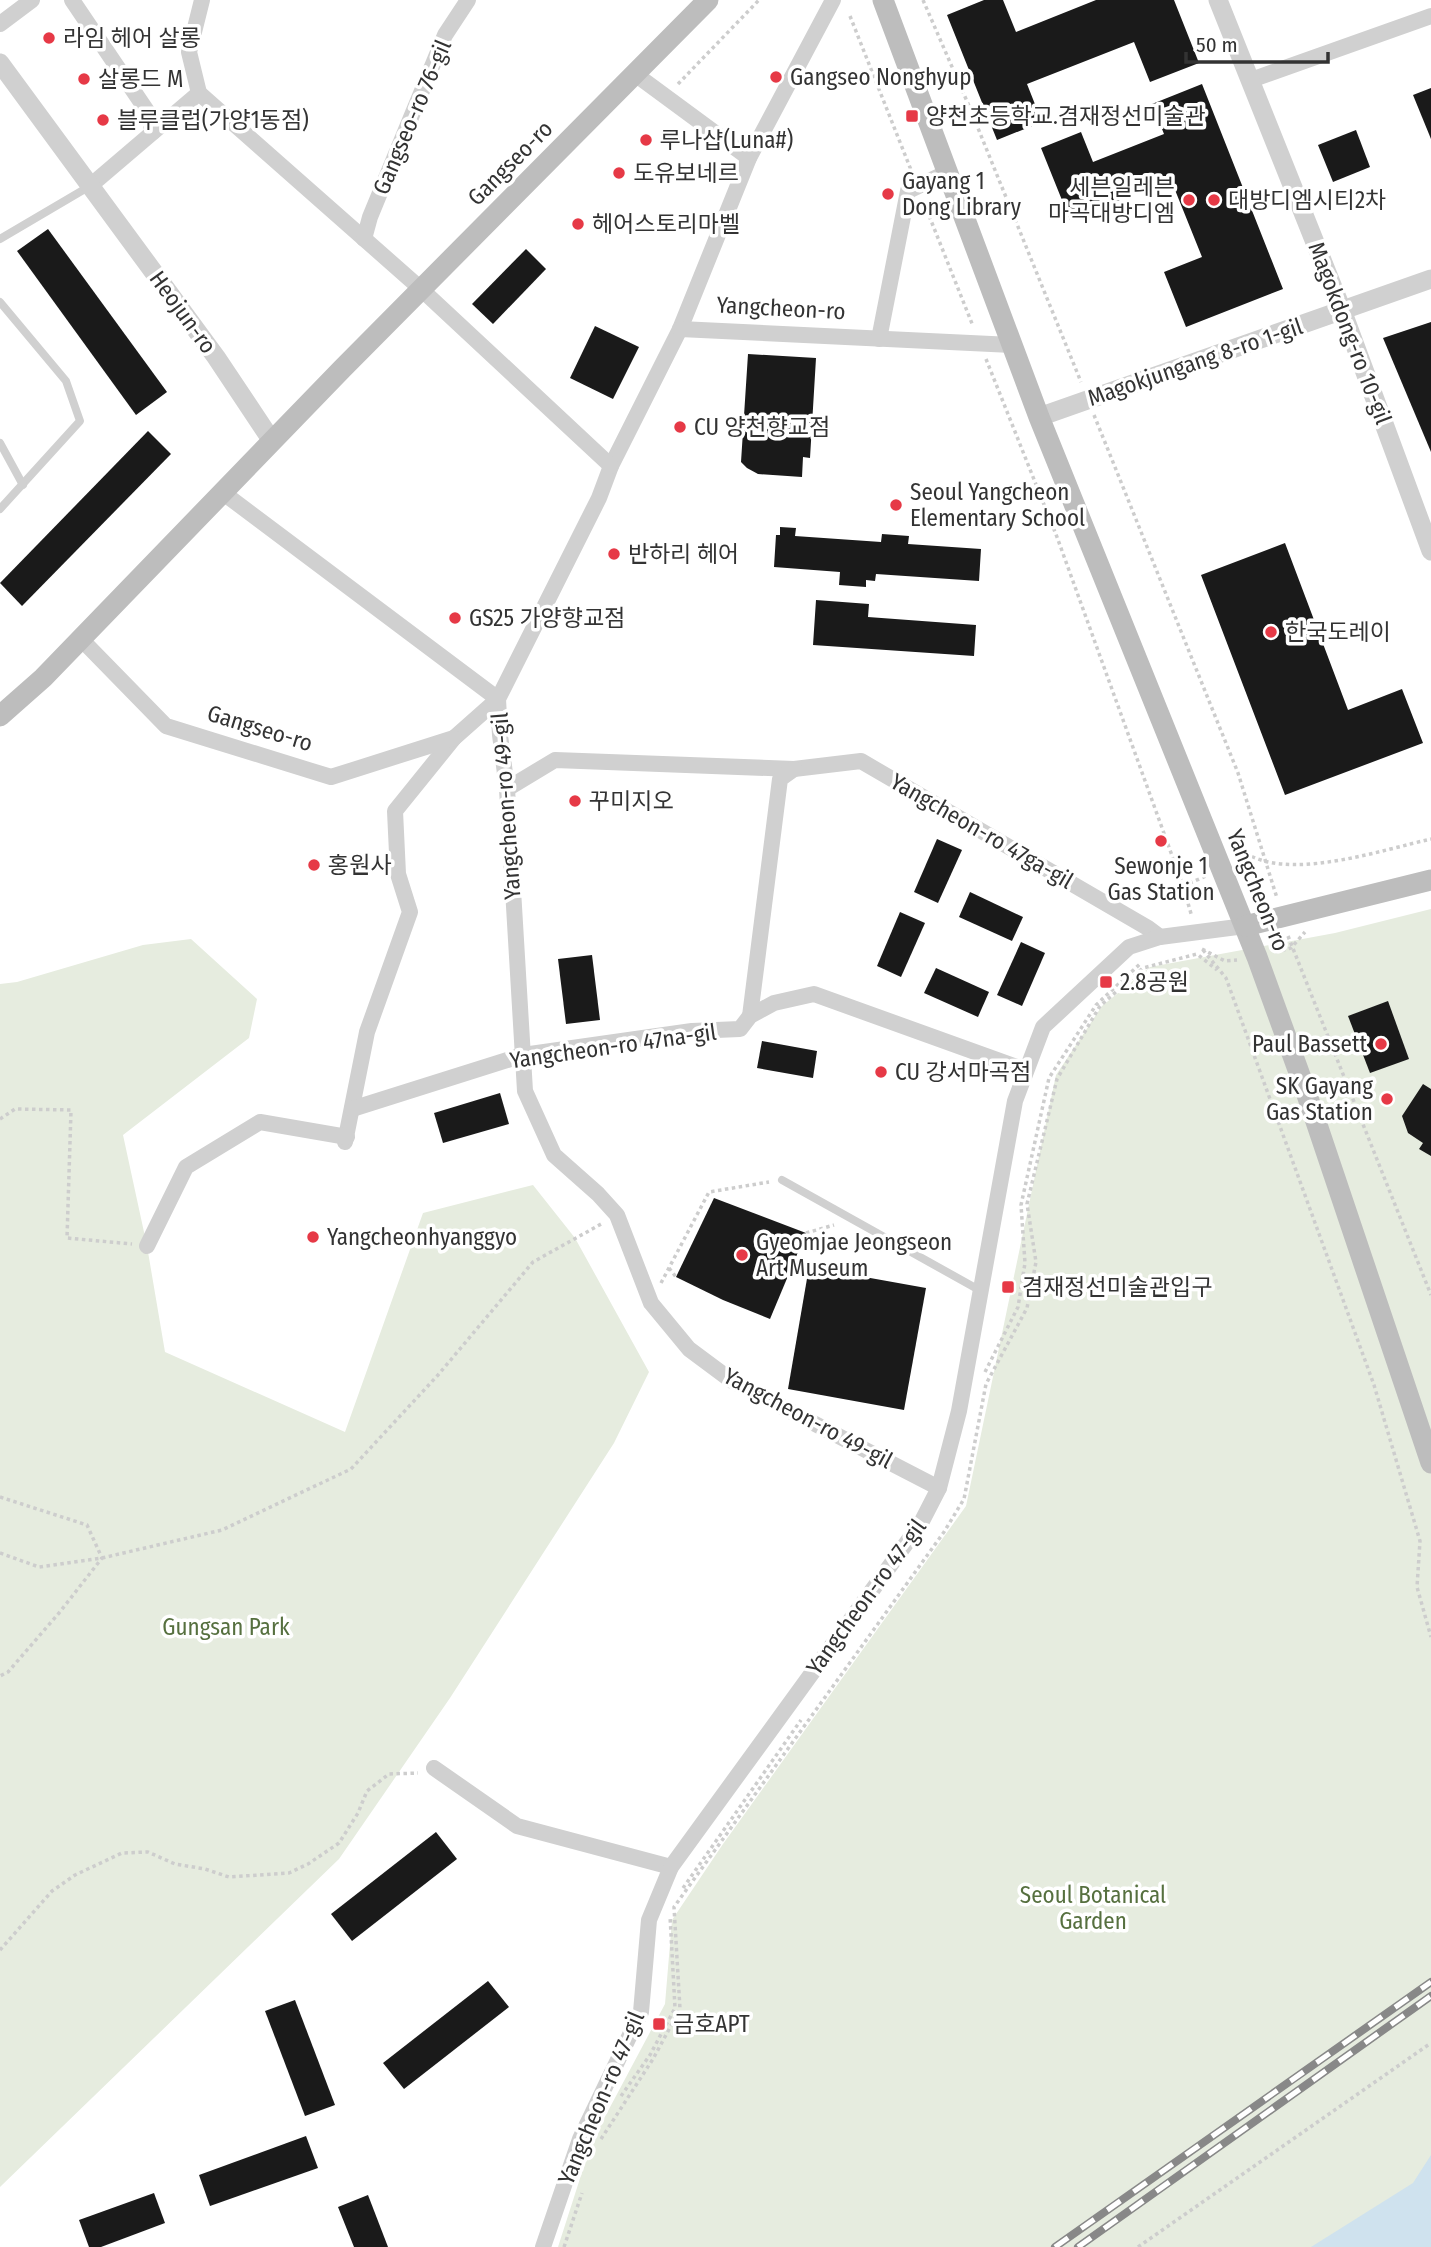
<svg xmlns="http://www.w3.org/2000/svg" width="1431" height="2247" font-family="'Fira Sans Condensed','Noto Sans KR',sans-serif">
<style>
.green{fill:#e6ecdf}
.water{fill:#cfe2ee}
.building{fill:#1a1a1a}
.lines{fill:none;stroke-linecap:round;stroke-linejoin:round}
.path{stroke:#cdcdcd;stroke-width:3.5;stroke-dasharray:3.5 3.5;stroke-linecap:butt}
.service{stroke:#d0d0d0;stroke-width:8}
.minor{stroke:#d0d0d0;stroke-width:16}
.tertiary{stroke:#d0d0d0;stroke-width:19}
.secondary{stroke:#bdbdbd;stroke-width:21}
.rail-casing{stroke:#888;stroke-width:8}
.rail{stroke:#fff;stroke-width:5;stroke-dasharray:16;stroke-linecap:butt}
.poi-dot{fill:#e63946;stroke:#fff;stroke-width:2.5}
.labels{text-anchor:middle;stroke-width:7;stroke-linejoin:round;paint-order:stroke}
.poi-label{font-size:23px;fill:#333;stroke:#fff;text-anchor:start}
.street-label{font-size:23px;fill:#333;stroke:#fff}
.park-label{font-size:23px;fill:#56703f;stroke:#fff}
</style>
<rect width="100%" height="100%" fill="#fff"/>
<g class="green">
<polygon points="1431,909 1431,2247 558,2247 592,2141 665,2004 672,1920 723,1844 966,1506 1056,1075 1102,1006 1150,967 1335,933"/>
<polygon points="191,939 257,999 249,1038 123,1135 147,1246 165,1352 345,1432 423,1213 533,1185 575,1238 649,1372 614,1443 450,1698 339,1859 0,2187 0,984 17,982 143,945"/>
</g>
<polygon class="water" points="1431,2155 1431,2247 1311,2247 1413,2183"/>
<g class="building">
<polygon points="984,0 1003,0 1016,32 1096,0 1174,0 1199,63 1150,82 1134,42 1027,84 1042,122 997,140 947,15"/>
<polygon points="1202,84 1283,289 1186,327 1164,272 1202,257 1171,180 1070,220 1041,148 1081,132 1093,162 1164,134 1152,104"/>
<polygon points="1431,88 1431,139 1413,95"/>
<polygon points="1356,130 1370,167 1333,182 1318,145"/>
<polygon points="48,229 167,392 136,415 17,251"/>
<polygon points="526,249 546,269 493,324 472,304"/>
<polygon points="1431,322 1431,452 1383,338"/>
<polygon points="595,326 639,347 613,399 570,378"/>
<polygon points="748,354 816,358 810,458 803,457 802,477 758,474 747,468 741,462"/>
<polygon points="148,431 171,454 22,606 0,583"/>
<polygon points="780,527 796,528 795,536 881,542 882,534 909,536 908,544 981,549 979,581 876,574 875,581 866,580 866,587 839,585 840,572 774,567 776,535 780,535"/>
<polygon points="1285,543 1348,710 1402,689 1423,743 1285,795 1201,575"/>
<polygon points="816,600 869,604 868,617 976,625 974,656 813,645"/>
<polygon points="937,839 962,850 938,903 914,892"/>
<polygon points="970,892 1023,917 1012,941 959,917"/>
<polygon points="900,912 925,923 901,977 877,966"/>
<polygon points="1021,942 1045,953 1022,1006 997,995"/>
<polygon points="592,955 600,1020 566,1024 558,959"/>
<polygon points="936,968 989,992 978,1017 924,993"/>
<polygon points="1388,1001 1409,1059 1370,1073 1348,1016"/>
<polygon points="762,1041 817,1051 813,1078 757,1068"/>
<polygon points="1423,1084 1431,1089 1431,1156 1419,1149 1423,1143 1408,1133 1402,1116"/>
<polygon points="500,1093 509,1124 443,1143 434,1113"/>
<polygon points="714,1198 806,1233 770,1319 723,1300 676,1277"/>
<polygon points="809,1267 926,1288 904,1410 788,1389"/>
<polygon points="436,1832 457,1859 352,1941 331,1914"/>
<polygon points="488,1981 509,2007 404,2089 383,2063"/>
<polygon points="295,2000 335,2105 305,2116 265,2011"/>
<polygon points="306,2136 318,2168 210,2206 199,2175"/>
<polygon points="154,2193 165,2223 101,2247 89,2247 79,2220"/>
<polygon points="368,2195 388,2247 354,2247 338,2207"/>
</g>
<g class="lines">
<g class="path">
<polyline points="923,0 969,106 1081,382"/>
<polyline points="850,16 911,170"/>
<polyline points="678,84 759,0"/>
<polyline points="924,203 973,326"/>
<polyline points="986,359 1057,537 1183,886 1192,917"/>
<polyline points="1094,415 1238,773 1277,898"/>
<path d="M1239,863L1253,857C1299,878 1382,850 1431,839"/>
<polyline points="1183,886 1206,876"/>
<polyline points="1288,936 1431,1295"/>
<polyline points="1202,949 1225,961 1237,960"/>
<polyline points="1203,950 1226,978 1374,1385 1420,1541 1417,1587 1431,1637"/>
<polyline points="1275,952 1291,948 1305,932"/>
<polyline points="0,1119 15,1109 71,1110 67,1238 132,1244"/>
<polyline points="806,1233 834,1225"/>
<polyline points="669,1268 676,1277"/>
<polyline points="661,1283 709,1192 769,1182"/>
<polyline points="985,1372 1018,1307 1025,1263 1021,1205 1049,1078 1096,1005 1141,963"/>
<polyline points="0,1497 87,1525 102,1558 59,1613 8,1672 0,1676"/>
<polyline points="0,1553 39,1567 102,1558 222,1530 351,1469 438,1375 533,1262 603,1223"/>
<polyline points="683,1888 801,1720"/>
<polyline points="0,1950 52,1891 75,1875 122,1853 148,1852 175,1864 205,1869 229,1877 289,1873 308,1864 339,1843 358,1813 367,1791 389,1774 418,1773"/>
<polyline points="621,2096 650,2055 675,2008 670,1916"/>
<polyline points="601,2139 653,2059 680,2009 674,1907 944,1532 964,1499 986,1384 1027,1308 1036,1262 1027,1204 1057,1079 1100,1006 1143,968 1197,954 1217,970"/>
<polyline points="564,2247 582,2193"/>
<polyline points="1138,2247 1431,2043"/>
</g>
<g class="service">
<polyline points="0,239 90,186"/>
<polyline points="0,302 66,381 80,421 0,509"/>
<polyline points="0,443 23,485"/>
<polyline points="782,1180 981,1291"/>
</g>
<g class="minor">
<polyline points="72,0 147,111 153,132"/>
<polyline points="833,0 749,158 680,329 611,466 599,498 498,699 500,735 507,789 525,1091 554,1155 598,1194 617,1215 651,1303 689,1349 732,1381 939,1488"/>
<polyline points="0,24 32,0"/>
<polyline points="635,74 749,158"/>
<polyline points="1251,80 1431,16"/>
<polyline points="199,93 421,289 611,466"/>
<polyline points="90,186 199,93 189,52 202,0"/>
<polyline points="364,239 370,217 445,35 468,0"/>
<polyline points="680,329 1012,345"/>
<polyline points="879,339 908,191 948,172"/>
<polyline points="222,492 498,699 454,738 395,811 398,874 410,912 367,1032 345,1142"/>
<polyline points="81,639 166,726 331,777 454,738"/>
<polyline points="507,789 555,760 794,769 861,761 1148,928 1160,937"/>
<polyline points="750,1016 780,779 794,769"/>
<polyline points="352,1109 523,1055 692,1031 740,1029 750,1016 774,1003 814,994 1025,1070"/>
<polyline points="147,1246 186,1167 260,1122 347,1137"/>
<polyline points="434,1768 517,1826 671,1867"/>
<polyline points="543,2247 580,2139 641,2012 649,1920 671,1867 921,1523 939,1488 959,1411 1015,1101 1043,1027 1129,947 1160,937 1245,926"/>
</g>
<g class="tertiary">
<polyline points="1218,0 1342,310 1431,551"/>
<polyline points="0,63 216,357 272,441"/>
<polyline points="1039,417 1431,279"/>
</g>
<g class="secondary">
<polyline points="883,0 1039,417 1257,957 1305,1089 1431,1463"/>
<polyline points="0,716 43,678 342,369 708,0"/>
<polyline points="1245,926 1431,880"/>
</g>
<g class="rail-casing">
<g id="rail">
<polyline points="1055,2247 1431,1982"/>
<polyline points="1078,2247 1431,1996"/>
</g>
</g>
<use href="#rail" class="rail"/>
</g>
<g class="poi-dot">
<circle cx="49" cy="38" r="7"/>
<circle cx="776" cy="77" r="7"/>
<circle cx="84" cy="79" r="7"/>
<rect x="905" y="109" width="14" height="14" rx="3.5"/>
<circle cx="103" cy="120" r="7"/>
<circle cx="646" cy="140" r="7"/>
<circle cx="619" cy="173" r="7"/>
<circle cx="888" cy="194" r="7"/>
<circle cx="1189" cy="200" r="7"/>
<circle cx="1214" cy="200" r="7"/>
<circle cx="578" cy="224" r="7"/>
<circle cx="680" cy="427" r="7"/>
<circle cx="896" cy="505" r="7"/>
<circle cx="614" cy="554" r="7"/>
<circle cx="455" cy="618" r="7"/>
<circle cx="1271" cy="632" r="7"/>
<circle cx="575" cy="801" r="7"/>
<circle cx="1161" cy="841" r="7"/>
<circle cx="314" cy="865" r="7"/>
<rect x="1099" y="975" width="14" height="14" rx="3.5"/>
<circle cx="1381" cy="1044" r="7"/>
<circle cx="881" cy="1072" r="7"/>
<circle cx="1387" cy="1099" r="7"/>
<circle cx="313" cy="1237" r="7"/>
<circle cx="742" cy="1255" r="7"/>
<rect x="1001" y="1280" width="14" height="14" rx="3.5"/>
<rect x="652" y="2017" width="14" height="14" rx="3.5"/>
</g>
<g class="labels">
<g class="poi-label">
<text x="63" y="46">라임 헤어 살롱</text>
<text x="790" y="85">Gangseo Nonghyup</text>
<text x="98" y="87">살롱드 M</text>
<text x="926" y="124">양천초등학교.겸재정선미술관</text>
<text x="117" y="128">블루클럽(가양1동점)</text>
<text x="660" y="148">루나샵(Luna#)</text>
<text x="633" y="181">도유보네르</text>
<text x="902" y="189">Gayang 1<tspan x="902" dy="26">Dong Library</tspan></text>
<text x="1175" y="195" text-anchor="end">세븐일레븐<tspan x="1175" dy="26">마곡대방디엠</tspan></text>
<text x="1228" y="208">대방디엠시티2차</text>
<text x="592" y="232">헤어스토리마벨</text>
<text x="694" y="435">CU 양천향교점</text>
<text x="910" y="500">Seoul Yangcheon<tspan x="910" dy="26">Elementary School</tspan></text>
<text x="628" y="562">반하리 헤어</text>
<text x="469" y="626">GS25 가양향교점</text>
<text x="1285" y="640">한국도레이</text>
<text x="589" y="809">꾸미지오</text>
<text x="328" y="873">홍원사</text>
<text x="1161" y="874" text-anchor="middle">Sewonje 1<tspan x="1161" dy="26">Gas Station</tspan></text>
<text x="1120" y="990">2.8공원</text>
<text x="1367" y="1052" text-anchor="end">Paul Bassett</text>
<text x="895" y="1080">CU 강서마곡점</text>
<text x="1373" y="1094" text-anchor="end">SK Gayang<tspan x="1373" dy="26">Gas Station</tspan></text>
<text x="327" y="1245">Yangcheonhyanggyo</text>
<text x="756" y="1250">Gyeomjae Jeongseon<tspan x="756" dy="26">Art Museum</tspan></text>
<text x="1022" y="1295">겸재정선미술관입구</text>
<text x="673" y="2032">금호APT</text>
</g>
<g class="street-label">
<text transform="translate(412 117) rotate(-67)" y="8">Gangseo-ro 76-gil</text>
<text transform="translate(510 163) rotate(-45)" y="8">Gangseo-ro</text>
<text transform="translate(781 308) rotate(3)" y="8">Yangcheon-ro</text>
<text transform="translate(183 312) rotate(54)" y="8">Heojun-ro</text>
<text transform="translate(1350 333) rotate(69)" y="8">Magokdong-ro 10-gil</text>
<text transform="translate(1195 362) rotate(-19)" y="8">Magokjungang 8-ro 1-gil</text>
<text transform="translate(260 728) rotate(17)" y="8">Gangseo-ro</text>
<text transform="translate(506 806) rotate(-94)" y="8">Yangcheon-ro 49-gil</text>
<text transform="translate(982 831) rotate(30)" y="8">Yangcheon-ro 47ga-gil</text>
<text transform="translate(1258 890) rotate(68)" y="8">Yangcheon-ro</text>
<text transform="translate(613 1046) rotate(-8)" y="8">Yangcheon-ro 47na-gil</text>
<text transform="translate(808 1418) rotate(28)" y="8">Yangcheon-ro 49-gil</text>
<text transform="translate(866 1597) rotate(-54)" y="8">Yangcheon-ro 47-gil</text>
<text transform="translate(601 2098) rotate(-67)" y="8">Yangcheon-ro 47-gil</text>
</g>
<g class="park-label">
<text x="226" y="1635">Gungsan Park</text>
<text x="1093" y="1903">Seoul Botanical<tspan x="1093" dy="26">Garden</tspan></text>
</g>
</g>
<path d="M1186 52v10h142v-10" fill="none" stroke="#333333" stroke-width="3.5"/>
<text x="1196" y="52" font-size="21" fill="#333333" stroke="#ffffff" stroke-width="5" paint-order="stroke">50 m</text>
</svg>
